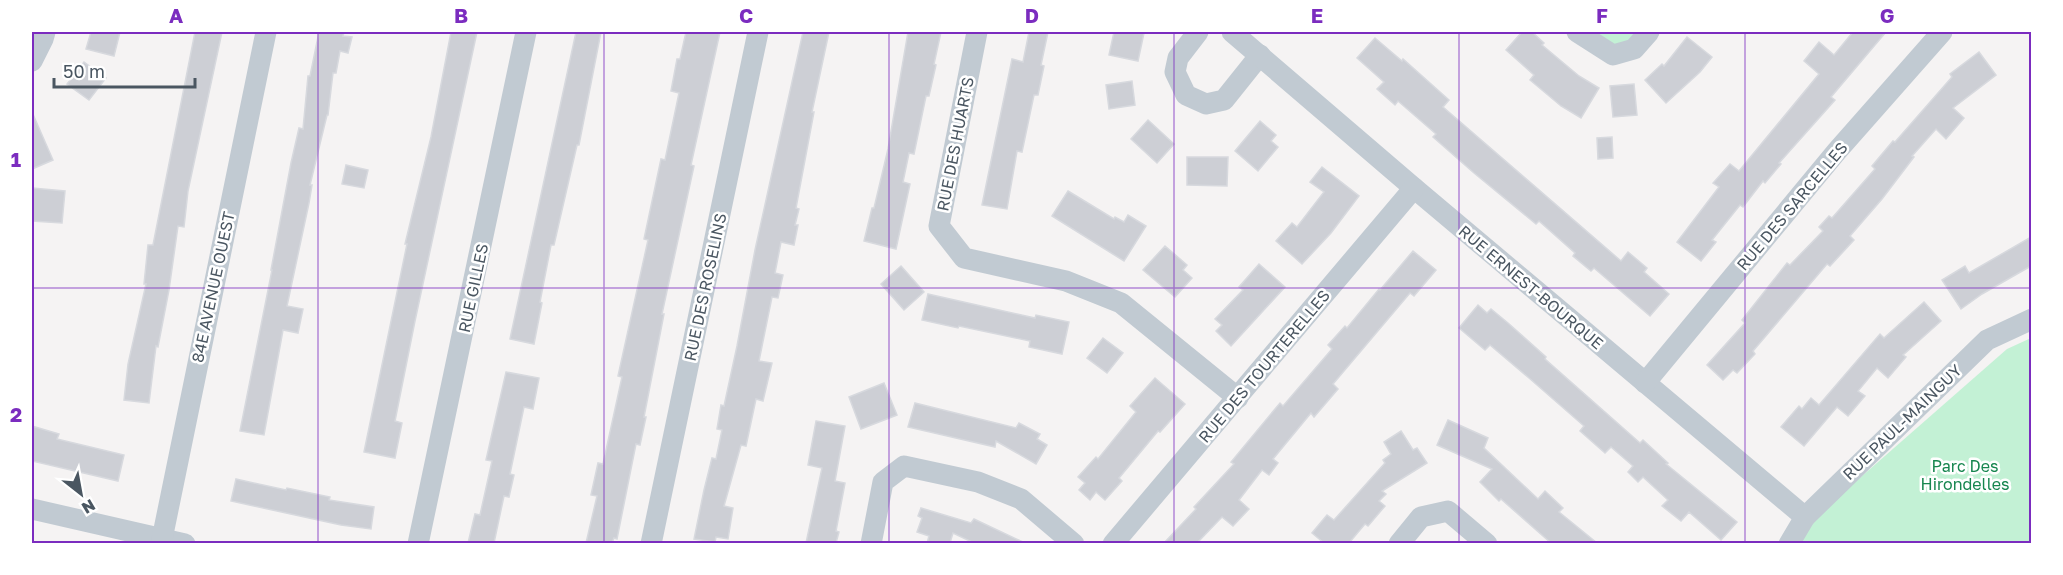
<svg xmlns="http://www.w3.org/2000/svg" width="2063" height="575" font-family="'Golos Text',sans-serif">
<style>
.green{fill:#c3f1d5}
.building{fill:#cdcfd5;stroke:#d7d9de;stroke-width:1.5}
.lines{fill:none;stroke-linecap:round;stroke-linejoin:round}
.minor{stroke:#c1cad2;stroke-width:21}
.grid{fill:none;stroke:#7b2cbf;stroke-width:1.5;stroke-opacity:0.55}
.labels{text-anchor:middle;stroke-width:5;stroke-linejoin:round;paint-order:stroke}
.street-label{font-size:16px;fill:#4a5661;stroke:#fff}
.park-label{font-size:16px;fill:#17864f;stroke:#fff}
.neatline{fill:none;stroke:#7b2cbf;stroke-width:2}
.grid-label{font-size:20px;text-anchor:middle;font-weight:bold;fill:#7b2cbf}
</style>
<rect width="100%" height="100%" fill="#f5f3f3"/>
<g class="green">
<polygon points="1577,32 1648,32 1613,55"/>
<polygon points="2031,338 2031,543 1792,544 1813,519 2007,349"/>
</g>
<g class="building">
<polygon points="91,32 120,32 114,56 86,49"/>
<polygon points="195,32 222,32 188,191 184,227 178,226 169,290 158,347 156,346 149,403 124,400 128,364 146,284 144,284 148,245 153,245"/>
<polygon points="319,32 344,32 343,36 352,37 348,53 340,51 336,73 333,73 328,115 327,115 310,185 312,185 309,203 287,306 303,309 298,333 283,330 264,435 240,431 272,270 271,270 291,163 299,128 303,129 308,76 310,76"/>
<polygon points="451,32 477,32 415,321 395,421 402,423 395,458 364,452 407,244 405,244 431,137"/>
<polygon points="576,32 601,32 579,145 577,145 554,245 551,245 540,302 542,303 534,344 510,339"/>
<polygon points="686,32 720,32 691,165 694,166 662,314 664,314 644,417 646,417 640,445 636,444 617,539 614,538 612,543 586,543 597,496 591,495 598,463 603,464 622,377 618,376 648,240 644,239 661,159 665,160 679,93 671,91 677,59 680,59"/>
<polygon points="803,32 829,32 812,112 814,112 796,208 799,209 795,225 798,225 794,245 781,242 775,273 783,275 778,298 772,297 759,361 772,363 763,401 756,399 746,446 741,445 724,506 733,508 728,539 716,537 715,542 694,539 704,490 712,458 716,459 722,430 717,429 721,405 724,406 737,346 755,250"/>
<polygon points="908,32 941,32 934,64 936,65 929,96 926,96 914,154 909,153 903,182 910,184 896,249 864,241 872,208 874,208 888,149"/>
<polygon points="1029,32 1048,32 1041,65 1044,66 1038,95 1034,95 1022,152 1017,151 1007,209 982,205 1012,59 1023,62"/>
<polygon points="1114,32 1144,33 1138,61 1109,55"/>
<polygon points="1522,32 1532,32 1544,43 1542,45 1579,76 1599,88 1581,118 1561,106 1530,80 1534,75 1506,50"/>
<polygon points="1853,32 1886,32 1831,97 1835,100 1779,163 1781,164 1765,183 1763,181 1743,207 1740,205 1712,240 1716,242 1701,261 1677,242 1719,187 1713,183 1730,164 1739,171 1819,74 1804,61 1819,42 1834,55"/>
<polygon points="1687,37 1712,57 1700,72 1666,103 1645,80 1662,64 1664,66"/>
<polygon points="1375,38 1402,61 1403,59 1449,100 1443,107 1621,261 1628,252 1647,268 1644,272 1669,294 1650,316 1594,268 1591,271 1573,256 1575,253 1539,221 1536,224 1474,173 1433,137 1436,134 1398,101 1395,105 1377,89 1384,82 1357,58"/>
<polygon points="1979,52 1996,75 1953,108 1964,118 1946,139 1936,129 1912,156 1914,157 1882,199 1850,236 1854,240 1830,266 1827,264 1753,351 1755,354 1737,373 1733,370 1723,380 1707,365 1745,323 1742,320 1787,263 1790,265 1823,231 1819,227 1829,216 1832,218 1875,169 1872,166 1893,141 1895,142 1952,77 1950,74"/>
<polygon points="84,62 106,78 89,100 67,84"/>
<polygon points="1132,81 1135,105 1109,109 1106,85"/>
<polygon points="1634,84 1637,115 1613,117 1610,86"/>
<polygon points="32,112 53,160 32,169"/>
<polygon points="1148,120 1174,144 1157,163 1131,139"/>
<polygon points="1260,121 1276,135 1271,141 1278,147 1258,171 1235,151"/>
<polygon points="1612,137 1613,158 1598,159 1597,138"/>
<polygon points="1187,157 1228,157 1227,186 1187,185"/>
<polygon points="346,165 368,170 364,188 342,184"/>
<polygon points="1322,167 1359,196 1331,233 1302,264 1276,241 1292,223 1297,227 1324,192 1310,182"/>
<polygon points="32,188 65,191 62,223 32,221"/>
<polygon points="1068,191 1114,219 1115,217 1124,222 1128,215 1146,226 1124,261 1052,216"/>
<polygon points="2031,237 2031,266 1982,294 1961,309 1942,280 1965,266 1969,273"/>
<polygon points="1165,246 1187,265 1183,270 1192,278 1175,297 1143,270"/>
<polygon points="1413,251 1436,270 1414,296 1410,293 1333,384 1338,389 1314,417 1311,413 1273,459 1278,463 1269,475 1262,470 1239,500 1249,509 1233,526 1222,517 1197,543 1164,543 1196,509 1194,507 1234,464 1231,462 1280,403 1283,406 1332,349 1328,345 1345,326 1347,328 1379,289 1380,290"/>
<polygon points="1259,264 1285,287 1231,346 1216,331 1222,325 1215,319 1243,290 1239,287"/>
<polygon points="901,266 924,292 904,310 881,284"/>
<polygon points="928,294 1035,318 1036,315 1069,322 1062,354 1029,347 1030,341 959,326 958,328 922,320"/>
<polygon points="1924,302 1941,321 1903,355 1906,357 1888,378 1877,368 1858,391 1865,396 1848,416 1837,407 1804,446 1781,427 1799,406 1802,409 1811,398 1819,405 1880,334 1884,338"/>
<polygon points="1478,305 1487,313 1491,309 1508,323 1546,357 1545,359 1640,443 1643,440 1668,463 1666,464 1737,522 1721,540 1689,512 1681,521 1662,506 1668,500 1643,477 1638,482 1628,472 1633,466 1611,447 1605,453 1580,431 1584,426 1529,378 1490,345 1485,350 1459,328"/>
<polygon points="1103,338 1123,353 1107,373 1087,358"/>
<polygon points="506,372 539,378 533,409 524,407 510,474 514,475 509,497 504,496 494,543 468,543 475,514 480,515 492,461 486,460"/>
<polygon points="1155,378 1185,404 1160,432 1158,431 1119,478 1122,481 1105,500 1096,492 1090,500 1079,490 1085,483 1078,477 1096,457 1098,459 1136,412 1130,406"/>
<polygon points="884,383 897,415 861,429 849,397"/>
<polygon points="915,403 1016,428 1019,423 1040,434 1037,439 1047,445 1036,464 996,441 995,447 908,427"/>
<polygon points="1448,420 1488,438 1484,448 1538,499 1545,491 1563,508 1559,512 1597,543 1551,543 1501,499 1499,501 1480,482 1492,469 1437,445"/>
<polygon points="816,421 845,426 835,481 845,483 836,531 839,532 836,543 806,543 822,468 808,465"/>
<polygon points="32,426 59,434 57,439 124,455 118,481 32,461"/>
<polygon points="1401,431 1413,450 1417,448 1427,463 1382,491 1386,494 1379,501 1385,506 1368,526 1365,524 1349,543 1324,543 1312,533 1327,515 1334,520 1385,463 1383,460 1391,454 1384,442"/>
<polygon points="236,479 286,490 287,488 330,497 329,500 374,507 371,529 341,525 231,501"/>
<polygon points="921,508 971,523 974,519 1025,543 974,543 953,533 950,543 927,543 929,536 917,532 922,518 918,516"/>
</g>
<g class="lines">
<g class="minor">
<polyline points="977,32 939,226 964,258 1066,281 1121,303 1238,398"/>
<polyline points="1198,32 1178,58 1175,72 1186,95 1206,104 1224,100 1260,55"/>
<polyline points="1232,32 1414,188 1805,517"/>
<polyline points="1577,32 1613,55 1634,49 1649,32"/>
<polyline points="32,61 43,39 45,32"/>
<polyline points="1645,383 1837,151 1942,32"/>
<polyline points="32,509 185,544"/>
<polyline points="161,544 266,32"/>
<polyline points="418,544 526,32"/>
<polyline points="651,544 758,32"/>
<polyline points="871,544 883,482 904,466 978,482 1021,499 1074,544"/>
<polyline points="1113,544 1414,188"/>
<polyline points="1399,544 1421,517 1448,511 1487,544"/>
<polyline points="1789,544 1805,517 1987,340 2032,319"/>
</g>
</g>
<path class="grid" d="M318,32V544M604,32V544M889,32V544M1174,32V544M1459,32V544M1745,32V544M32,288H2032"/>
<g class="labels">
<g class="street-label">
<text transform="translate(955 144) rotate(-79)" y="6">RUE DES HUARTS</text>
<text transform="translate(1792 206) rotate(-50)" y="6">RUE DES SARCELLES</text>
<text transform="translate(213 287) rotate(-78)" y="6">84E AVENUE OUEST</text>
<text transform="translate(705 287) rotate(-78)" y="6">RUE DES ROSELINS</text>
<text transform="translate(1531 287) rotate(40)" y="6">RUE ERNEST-BOURQUE</text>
<text transform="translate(473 288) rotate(-78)" y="6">RUE GILLES</text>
<text transform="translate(1264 366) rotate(-50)" y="6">RUE DES TOURTERELLES</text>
<text transform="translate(1902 422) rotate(-44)" y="6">RUE PAUL-MAINGUY</text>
</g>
<g class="park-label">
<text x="1965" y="472">Parc Des<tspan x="1965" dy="18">Hirondelles</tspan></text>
</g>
</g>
<rect width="2063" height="575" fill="none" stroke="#ffffff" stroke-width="66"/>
<g transform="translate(81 494) rotate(149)" stroke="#ffffff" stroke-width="4.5" paint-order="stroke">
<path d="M0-4.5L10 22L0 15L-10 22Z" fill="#4a5661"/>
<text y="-9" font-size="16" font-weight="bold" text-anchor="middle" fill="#4a5661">N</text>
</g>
<path d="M54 78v9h141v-9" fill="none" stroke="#4a5661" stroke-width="3"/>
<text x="63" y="78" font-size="18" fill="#4a5661" stroke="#ffffff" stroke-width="4.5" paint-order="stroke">50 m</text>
<rect x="33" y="33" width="1997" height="509" class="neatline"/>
<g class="grid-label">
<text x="176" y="23">A</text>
<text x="461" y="23">B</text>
<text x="746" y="23">C</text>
<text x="1032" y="23">D</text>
<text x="1317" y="23">E</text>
<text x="1602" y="23">F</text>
<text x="1887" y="23">G</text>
<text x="16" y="167">1</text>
<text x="16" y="422">2</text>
</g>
</svg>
